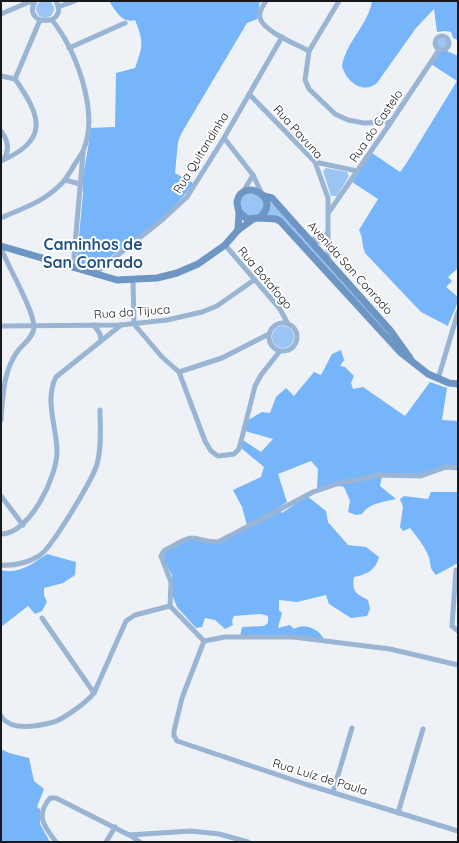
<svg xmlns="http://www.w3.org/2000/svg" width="459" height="843" font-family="Quicksand,sans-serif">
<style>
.green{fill:#9ac4f4}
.forest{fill:#76b5fa}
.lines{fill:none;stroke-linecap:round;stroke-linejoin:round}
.street{stroke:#9ab5d4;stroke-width:5}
.secondary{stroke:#6e96c4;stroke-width:7}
.labels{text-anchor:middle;stroke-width:4;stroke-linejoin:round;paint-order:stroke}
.street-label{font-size:12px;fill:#17191b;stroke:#fff}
.district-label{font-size:16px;font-weight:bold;fill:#225386;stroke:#fff}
</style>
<rect width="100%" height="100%" fill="#eef2f7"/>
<g class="green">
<circle cx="45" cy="9" r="9"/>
<circle cx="442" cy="44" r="5.5"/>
<polygon points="326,168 347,172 349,176 337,196 331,196 323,171"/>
<circle cx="252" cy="205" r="12"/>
<polygon points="268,200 276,207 388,331 404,352 286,224 265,215"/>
<circle cx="283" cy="337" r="11"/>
</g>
<g class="forest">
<path d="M109,1H260L257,19L247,23L181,134L178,142L175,173L193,183C177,212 122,248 95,268L89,271L84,269L77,257L83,194L82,182L89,142V128L115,127L116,73L135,68C143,45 144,42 135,20C122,24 115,10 109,1Z"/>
<path d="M372,1H458V40L453,38L451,32L445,31L437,32L434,9L416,28L377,83C362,95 346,81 342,66C346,42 368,25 372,1Z"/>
<path d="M441,51H447L458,56V268L448,277L452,281L446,287L458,297C458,307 451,316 448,326L421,312L365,253C362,245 363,238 359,230L378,199L352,182L372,153L400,172L406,164L457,81L431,64Z"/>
<path d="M341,350L344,360L340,366L345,367L354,376L351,383L353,389L363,387L405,416L430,382L447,388L442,420L458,421V467L422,475L382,476L380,486L396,499C384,502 369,503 362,514L356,515L348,512L350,501L344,487L330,484L317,489L318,469L311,461L278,474L287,502L278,508L282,513L307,496L326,511L328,522L348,545L366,547L379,557C376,570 366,575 354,577C352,592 355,593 368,600L370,609L367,616L351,618L329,604L326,595L297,602L279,600V610L282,613L278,628L290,625L294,629C304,622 319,629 324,639L240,636L242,627L264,626L268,623V616L261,614L234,616L232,621L233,625L225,629L215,620L205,618L202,627L196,628L177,607L173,597L172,575L164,560V553L188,539L218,544L247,525L242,507L233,490L261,477L264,467L241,448L243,440L261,452L273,439L245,431L248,420L262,412L270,413L276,397L286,388L294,396L314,372L321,375L332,354Z"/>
<path d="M431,492H458V563L436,575C428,566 432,565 428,555C424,545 416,536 410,528L403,531L400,527L403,507L400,499L404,496L428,499Z"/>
<path d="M47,554L76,562L75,575L63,583L44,588V595L47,602L42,611L35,614L28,606L1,627V570C18,575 34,563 47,554Z"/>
<polygon points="1,749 9,753 29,758 34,781 44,789 37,807 40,809 40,824 50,842 1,842"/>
</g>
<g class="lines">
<g class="street">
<path d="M35,1C21,27 70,27 56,1"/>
<path d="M266,1C263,6 258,12 260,18C263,31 298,45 309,51"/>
<polyline points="339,1 309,51 305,80 309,89 335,114 348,120 364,123 391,122"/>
<polyline points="58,7 75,1"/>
<polyline points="1,14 29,2 34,3"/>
<circle cx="442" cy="43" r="7"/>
<polyline points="69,48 125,23"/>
<polyline points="1,76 15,79"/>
<polyline points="15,79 40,20"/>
<polyline points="249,94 315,162 328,198 328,260"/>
<path d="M1,131C8,140 10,149 4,159"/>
<polyline points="224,138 253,175 261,192"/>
<path d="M1,161C50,140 41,116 15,79"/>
<polyline points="315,162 357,171"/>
<polyline points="65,180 80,184"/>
<polyline points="243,192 253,175"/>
<polyline points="329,212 391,122 439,50"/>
<path d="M1,218C21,209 43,202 59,186C65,181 68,175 72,169C75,163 80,157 83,151C100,113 76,50 52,20"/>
<polyline points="309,238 320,242 328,232"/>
<polyline points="225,245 280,309 288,324"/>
<path d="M1,248C8,267 34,310 34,327C34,337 22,345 17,352C3,372 3,396 1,420"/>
<polyline points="73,268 83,153"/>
<polyline points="94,274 162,220 187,197 224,138 282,37"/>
<polyline points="133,280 134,324 162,357 179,372 205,441 211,451 218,456 234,454 239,449 255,386 261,375 280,351"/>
<circle cx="283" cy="337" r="14"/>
<polyline points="94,325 100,334 101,340"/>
<polyline points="1,326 121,325 167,320 202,312 217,306 254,280"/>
<polyline points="179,372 222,358 269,334"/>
<polyline points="438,379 458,312"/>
<polyline points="1,496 23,525"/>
<path d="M1,534C30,534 57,476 57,452C57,426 44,401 56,377L121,325"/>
<path d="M1,565C14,566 27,563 39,556C51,549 93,479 97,464C102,447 100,427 100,410"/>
<polyline points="456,570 452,626 458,631"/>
<path d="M170,606L171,582L161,556C163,550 167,549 173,546C199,530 194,543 218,542L313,492L337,484L380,475L421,476L446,467L458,468"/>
<polyline points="170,606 204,641"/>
<polyline points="42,618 94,693"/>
<polyline points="204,641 182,698 174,731 174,736 177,741 305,784 458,831"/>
<polyline points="204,641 225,637 293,637 390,649 458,665"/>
<path d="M1,716C11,732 38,726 54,722C65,718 87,702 94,693L126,621L135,615L170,606"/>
<polyline points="333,792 352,728"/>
<polyline points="398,813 423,729"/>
<polyline points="130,835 140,842"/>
<path d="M56,842C44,826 35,816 50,798H56L129,835L191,831L219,834L248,842"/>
<polyline points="106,842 115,827"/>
</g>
<g class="secondary">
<polyline points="264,196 272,198 390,330 410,358"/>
<polyline points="259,218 276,219 280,221 400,352 428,374 449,383 458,384"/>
<path d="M238,230C238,224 239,219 239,214C239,210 237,206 237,202C242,176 284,198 259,218L247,219L239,212"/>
<polyline points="1,246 117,280 157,278 177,273 198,264 225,245 238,230 252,220"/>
</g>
</g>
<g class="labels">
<g class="street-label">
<text transform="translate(376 126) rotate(-56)" y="4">Rua do Castelo</text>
<text transform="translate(298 132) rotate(48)" y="4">Rua Pavuna</text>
<text transform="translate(201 153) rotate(-58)" y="4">Rua Quitandinha</text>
<text transform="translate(350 268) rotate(48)" y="4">Avenida San Conrado</text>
<text transform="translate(265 278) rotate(50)" y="4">Rua Botafogo</text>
<text transform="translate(132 312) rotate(-4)" y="4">Rua da Tijuca</text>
<text transform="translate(320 777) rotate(17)" y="4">Rua Luíz de Paula</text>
</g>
<g class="district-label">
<text x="93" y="250">Caminhos de<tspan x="93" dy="18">San Conrado</tspan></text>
</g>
</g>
<rect width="459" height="843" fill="none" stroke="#17191b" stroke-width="4"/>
</svg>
